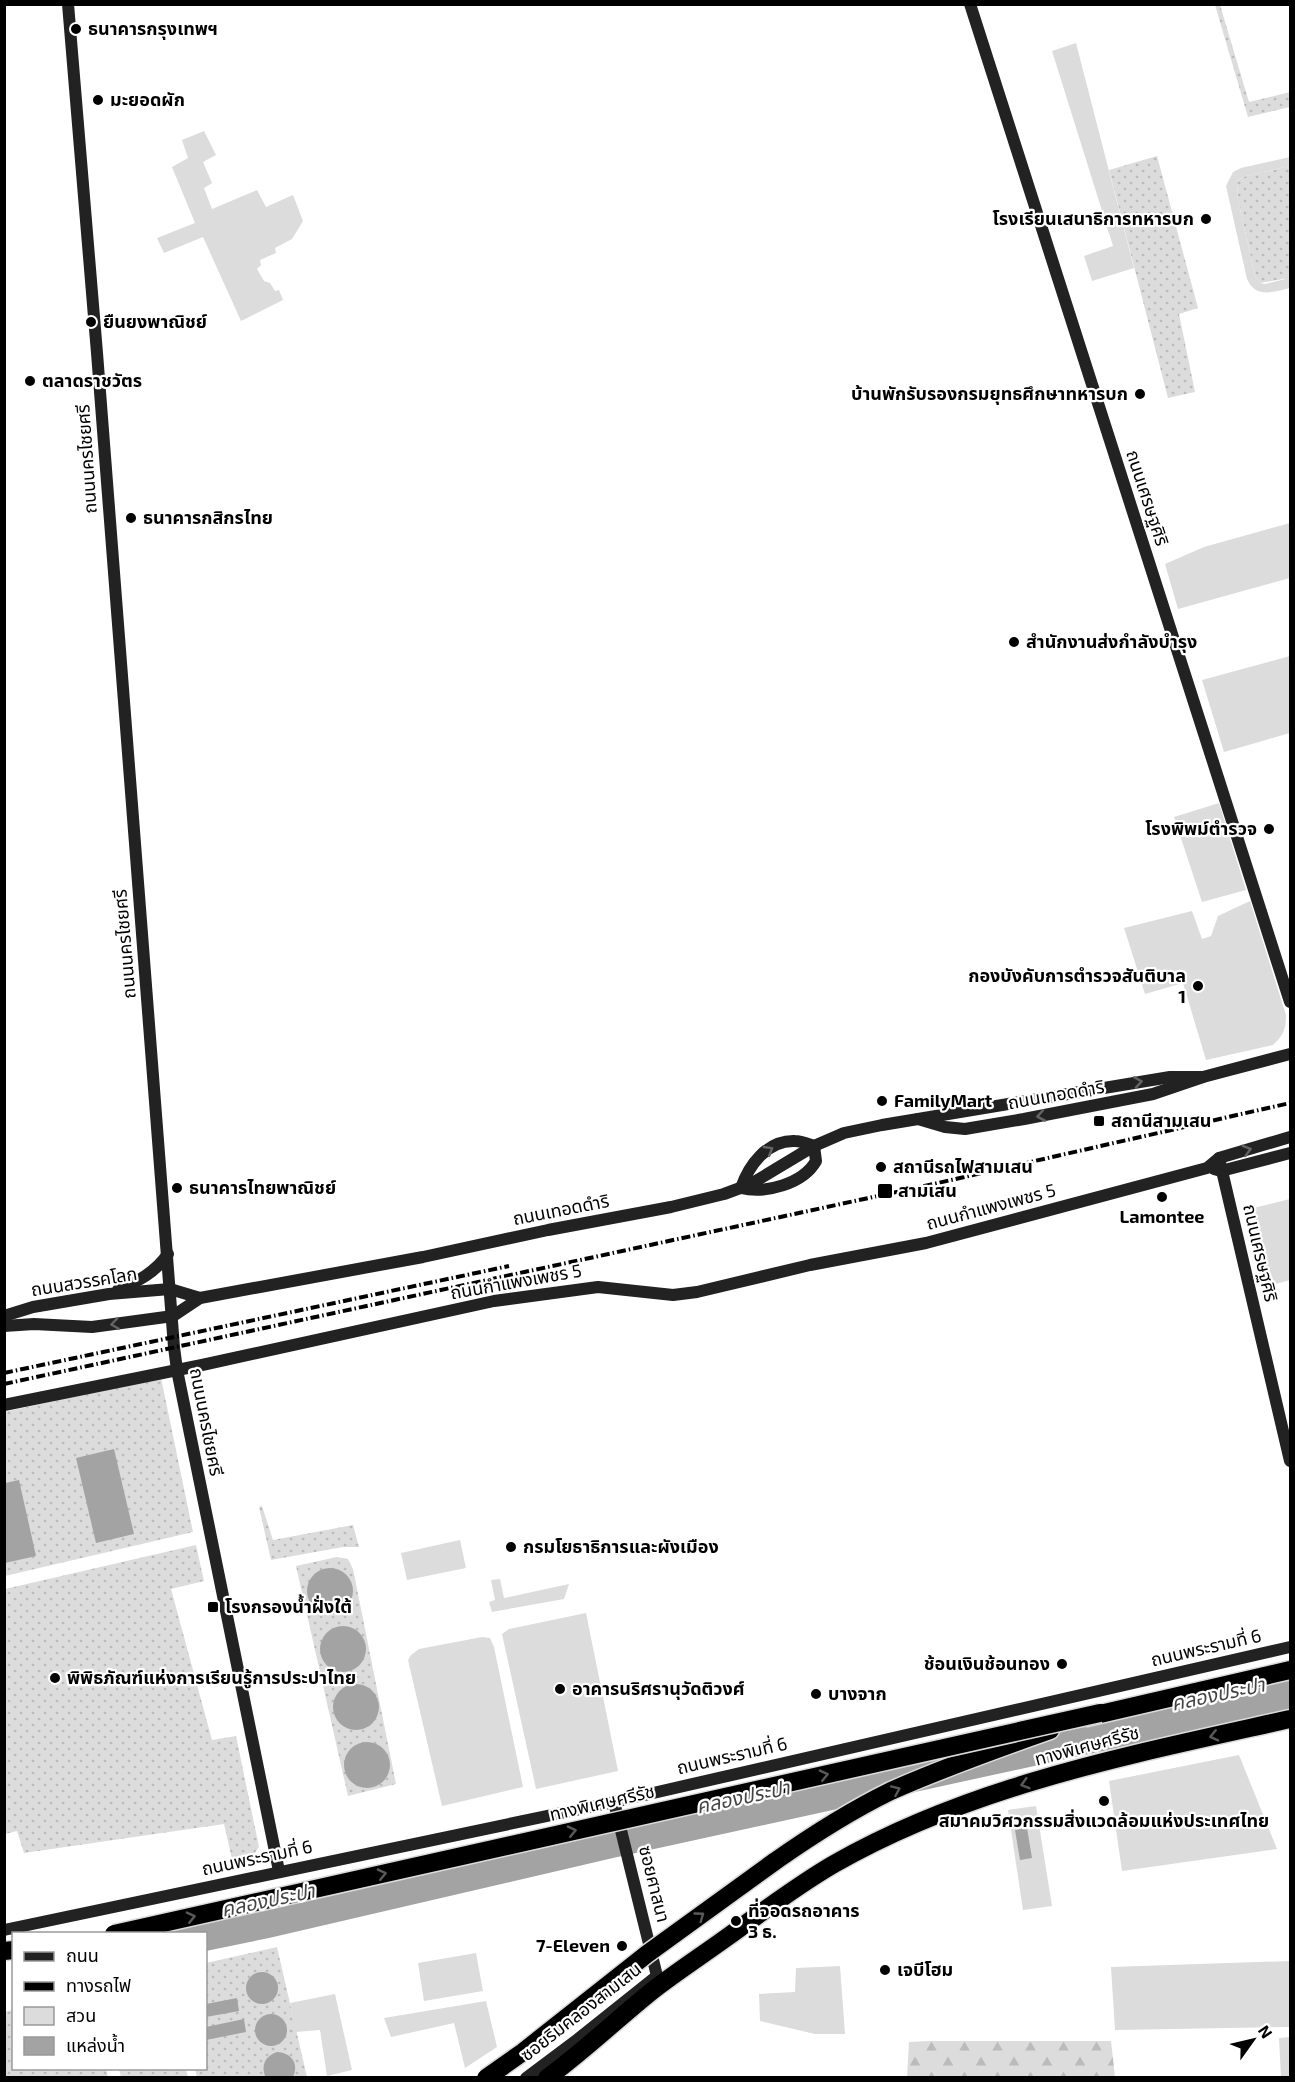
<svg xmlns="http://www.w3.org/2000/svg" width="1295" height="2082" font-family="'Exo 2','Noto Sans Thai',sans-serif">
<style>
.grass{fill:url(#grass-dots)}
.forest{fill:url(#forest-firs)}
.green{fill:#dcdcdc}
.water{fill:#a3a3a3}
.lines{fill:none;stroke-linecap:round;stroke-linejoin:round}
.highway-casing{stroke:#dbdbdb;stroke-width:21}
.secondary{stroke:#222;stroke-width:12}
.highway{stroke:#000;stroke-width:18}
.rail{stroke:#000;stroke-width:4;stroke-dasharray:9 3 1.5 3;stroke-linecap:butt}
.highway-bridge-casing{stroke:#dbdbdb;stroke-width:21;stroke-linecap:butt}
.highway-bridge{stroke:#000;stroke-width:18}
.oneway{stroke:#646464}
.oneway2{stroke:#595959}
.poi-dot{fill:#000;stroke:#fff;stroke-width:2}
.labels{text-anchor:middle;stroke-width:4.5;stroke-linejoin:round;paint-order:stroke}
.poi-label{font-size:18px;font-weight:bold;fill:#000;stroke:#fff;text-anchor:start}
.street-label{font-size:18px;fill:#000;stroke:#fff}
.water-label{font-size:20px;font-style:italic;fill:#444;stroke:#fff}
</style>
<defs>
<pattern id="grass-dots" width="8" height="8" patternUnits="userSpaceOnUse" patternTransform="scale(1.5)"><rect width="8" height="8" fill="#dcdcdc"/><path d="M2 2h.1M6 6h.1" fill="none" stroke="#bbb" stroke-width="1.8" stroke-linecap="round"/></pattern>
<pattern id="forest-firs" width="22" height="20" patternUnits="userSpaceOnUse" patternTransform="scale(1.5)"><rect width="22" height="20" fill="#dcdcdc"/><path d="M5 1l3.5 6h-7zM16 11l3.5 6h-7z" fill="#bbb"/></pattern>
</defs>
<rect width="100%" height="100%" fill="#fff"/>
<g class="grass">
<polygon points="1215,5 1220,5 1249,102 1290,92 1290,107 1248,117"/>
<polygon points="1157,156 1198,308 1179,314 1195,392 1168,398 1109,170"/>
<polygon points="1290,166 1290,278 1260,283 1255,276 1238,200 1237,182 1238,180 1246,176"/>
<polygon points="161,1378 193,1532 5,1576 4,1412"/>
<polygon points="262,1506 273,1540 353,1525 359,1547 343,1547 271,1560 259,1507"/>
<polygon points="196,1545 204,1581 171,1589 212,1740 236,1736 259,1847 254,1854 232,1859 224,1824 24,1853 17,1831 5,1834 5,1589"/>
<polygon points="337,1557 348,1559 353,1569 396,1784 348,1796 296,1566"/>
<polygon points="277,1947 307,2077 197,2077 195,2069 206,2068 206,1963"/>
<polygon points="13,2010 14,2068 106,2069 108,2077 5,2077 4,2012"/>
<polygon points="119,2069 186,2069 188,2077 121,2077"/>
</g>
<polygon class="forest" points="928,2041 1111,2041 1115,2077 907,2077 909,2042"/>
<g class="green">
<polygon points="1076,43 1134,268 1092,281 1084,256 1113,246 1052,51"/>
<polygon points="204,131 216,155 203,162 212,183 204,188 212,209 257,190 266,207 293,195 303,221 292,239 275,248 276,253 260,260 261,265 257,269 264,281 270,283 275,291 279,290 283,300 241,321 203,237 164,253 157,238 195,223 172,167 188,158 182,140"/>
<path d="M1290,157V166L1246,176L1238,180L1237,182L1238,200L1255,276L1260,283L1265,284L1290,278V288C1273,292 1256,299 1247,279L1226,186L1233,172L1241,168Z"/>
<polygon points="1290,523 1290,578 1178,609 1165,564 1204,547"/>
<polygon points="1290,656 1290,733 1224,752 1202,680"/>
<polygon points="1219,803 1246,890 1202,902 1174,817"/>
<path d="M1250,901L1286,1015C1286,1029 1283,1036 1273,1045L1206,1060L1183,983L1145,994L1124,928L1192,911L1202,939L1211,936L1218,916Z"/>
<polygon points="1290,1199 1290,1280 1261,1288 1245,1210"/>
<polygon points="460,1540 466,1568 407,1580 401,1553"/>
<polygon points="500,1579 504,1598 569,1584 564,1599 492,1612 489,1602 495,1600 491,1580"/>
<polygon points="586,1613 618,1771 536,1789 502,1634 509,1629"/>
<polygon points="482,1637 490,1638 494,1647 523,1787 442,1806 408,1660 411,1655 419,1649"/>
<polygon points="1239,1755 1277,1849 1122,1871 1109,1781"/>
<polygon points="1036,1806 1052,1906 1023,1910 1008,1810"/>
<polygon points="476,1953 483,1991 424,2001 418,1963"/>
<polygon points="1290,1961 1290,2027 1115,2030 1111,1967"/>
<polygon points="840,1966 845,2034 815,2034 760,2021 759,1994 795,1992 796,1968"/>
<polygon points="335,1994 352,2070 327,2076 320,2030 296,2032 290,2003"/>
<polygon points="486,2001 497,2047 465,2068 454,2023 391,2037 384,2018"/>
<polygon points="1290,2037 1290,2077 1281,2077 1279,2038"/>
</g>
<g class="water">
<polygon points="114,1449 134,1534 96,1543 76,1458"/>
<polygon points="19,1480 36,1556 5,1563 5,1483"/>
<circle cx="330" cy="1591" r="23"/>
<circle cx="343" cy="1649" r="23"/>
<polygon points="1290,1680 1290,1710 613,1858 269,1938 206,1951 206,1934 138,1934"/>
<circle cx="356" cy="1707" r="23"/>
<circle cx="367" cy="1765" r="23"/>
<polygon points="1027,1828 1032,1858 1020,1860 1015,1830"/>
<circle cx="262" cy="1988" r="16"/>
<polygon points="237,1998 239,2011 206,2017 206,2004"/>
<circle cx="271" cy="2030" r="16"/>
<polygon points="244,2019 246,2032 206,2040 206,2027"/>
<path d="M277,2052C292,2053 299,2064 293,2077L265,2076C261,2065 265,2056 277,2052Z"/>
</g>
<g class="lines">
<g class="highway-casing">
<g id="highway">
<polyline points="1087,1717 1290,1670"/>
<path d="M774,1862C811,1836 850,1811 891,1791C943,1768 996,1749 1050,1730"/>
<polyline points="4,1951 14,1950"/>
<path d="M547,2078C584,2051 616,2020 652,1991C675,1973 701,1956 726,1938C761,1913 796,1886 834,1864C974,1784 1135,1754 1290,1719"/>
</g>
</g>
<g class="secondary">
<polyline points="68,4 97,353 174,1347 177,1370 279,1871"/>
<polyline points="970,4 1290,1002"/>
<polyline points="918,1119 945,1127 965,1129 1024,1119 1153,1094 1203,1077 1290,1054"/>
<polyline points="1219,1158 1290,1461"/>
<polyline points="1214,1169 1221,1171 1290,1153"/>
<path d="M741,1188C765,1194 803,1184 816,1161L814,1146"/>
<path d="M741,1188C749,1165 767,1140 795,1141C801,1141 808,1144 814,1146"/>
<path d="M118,1290C138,1281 155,1273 168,1254"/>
<polyline points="4,1316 33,1307 109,1294 170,1289 200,1298"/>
<polyline points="4,1326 34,1324 92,1327 173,1316 200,1298 423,1257 548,1230 671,1207 724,1194 751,1184 814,1146 844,1133 882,1125 1170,1077 1203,1077"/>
<polyline points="4,1405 202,1365 494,1301 598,1287 673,1295 697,1292 810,1265 926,1243 1207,1168 1219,1158 1290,1137"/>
<polyline points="4,1930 614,1802 1290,1647"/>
<polyline points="526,2078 578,2039 657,1976 614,1802"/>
</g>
<use href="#highway" class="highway"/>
<g class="rail">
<polyline points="4,1373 509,1266"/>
<polyline points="4,1384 929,1185 1290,1103"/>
</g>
<g class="highway-bridge-casing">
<g id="highway-bridge">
<polyline points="114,1934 1100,1713"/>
<polyline points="486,2078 523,2052 647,1954 774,1862"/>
</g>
</g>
<use href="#highway-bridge" class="highway-bridge"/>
</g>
<defs><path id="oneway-chevron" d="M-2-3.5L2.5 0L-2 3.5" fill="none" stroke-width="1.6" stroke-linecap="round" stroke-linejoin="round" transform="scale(1.5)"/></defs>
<g class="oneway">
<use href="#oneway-chevron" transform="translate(1138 1082) rotate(-9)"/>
<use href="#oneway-chevron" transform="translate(1041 1116) rotate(170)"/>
<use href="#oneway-chevron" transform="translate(769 1150) rotate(-31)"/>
<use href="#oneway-chevron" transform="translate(1247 1150) rotate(-16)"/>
<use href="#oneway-chevron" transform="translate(115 1324) rotate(172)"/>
</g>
<g class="oneway2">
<use href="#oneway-chevron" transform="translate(1214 1736) rotate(167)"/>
<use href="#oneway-chevron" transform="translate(824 1775) rotate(-13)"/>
<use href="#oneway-chevron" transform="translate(1025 1784) rotate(164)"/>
<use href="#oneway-chevron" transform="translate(896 1790) rotate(-24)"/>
<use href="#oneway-chevron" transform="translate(572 1831) rotate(-13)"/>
<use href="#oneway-chevron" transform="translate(382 1874) rotate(-13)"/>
<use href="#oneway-chevron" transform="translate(700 1916) rotate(-36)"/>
<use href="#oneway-chevron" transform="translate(191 1917) rotate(-13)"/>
</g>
<g class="poi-dot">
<circle cx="76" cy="29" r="6"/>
<circle cx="98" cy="100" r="6"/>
<circle cx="1206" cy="219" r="6"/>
<circle cx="91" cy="322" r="6"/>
<circle cx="30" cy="381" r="6"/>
<circle cx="1140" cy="394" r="6"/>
<circle cx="131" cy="518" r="6"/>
<circle cx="1014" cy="642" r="6"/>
<circle cx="1269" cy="829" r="6"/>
<circle cx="1198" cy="986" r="6"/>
<circle cx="882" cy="1101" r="6"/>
<rect x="1093" y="1115" width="12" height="12" rx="3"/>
<circle cx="881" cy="1167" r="6"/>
<circle cx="177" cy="1188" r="6"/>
<rect x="877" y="1183" width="16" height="16" rx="3"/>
<circle cx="1162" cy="1197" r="6"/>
<circle cx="511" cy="1547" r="6"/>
<rect x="207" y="1601" width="12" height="12" rx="3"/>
<circle cx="1062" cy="1664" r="6"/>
<circle cx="55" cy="1678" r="6"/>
<circle cx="560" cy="1689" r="6"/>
<circle cx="816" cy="1694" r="6"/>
<circle cx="1104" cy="1801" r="6"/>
<circle cx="736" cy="1921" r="6"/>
<circle cx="622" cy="1946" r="6"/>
<circle cx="885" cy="1970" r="6"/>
</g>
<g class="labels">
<g class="poi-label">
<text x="88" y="35">ธนาคารกรุงเทพฯ</text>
<text x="110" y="106">มะยอดผัก</text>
<text x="1194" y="225" text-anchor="end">โรงเรียนเสนาธิการทหารบก</text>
<text x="103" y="328">ยืนยงพาณิชย์</text>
<text x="42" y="387">ตลาดราชวัตร</text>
<text x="1128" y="400" text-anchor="end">บ้านพักรับรองกรมยุทธศึกษาทหารบก</text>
<text x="143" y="524">ธนาคารกสิกรไทย</text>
<text x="1026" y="648">สํานักงานส่งกําลังบํารุง</text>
<text x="1257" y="835" text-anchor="end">โรงพิพม์ตำรวจ</text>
<text x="1186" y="982" text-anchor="end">กองบังคับการตำรวจสันติบาล<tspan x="1186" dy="21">1</tspan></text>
<text x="894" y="1107">FamilyMart</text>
<text x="1111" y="1127">สถานีสามเสน</text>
<text x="893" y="1173">สถานีรถไฟสามเสน</text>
<text x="189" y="1194">ธนาคารไทยพาณิชย์</text>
<text x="898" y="1197">สามเสน</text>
<text x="1162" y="1223" text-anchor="middle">Lamontee</text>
<text x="523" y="1553">กรมโยธาธิการและผังเมือง</text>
<text x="225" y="1613">โรงกรองน้ำฝั่งใต้</text>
<text x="1050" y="1670" text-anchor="end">ช้อนเงินช้อนทอง</text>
<text x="67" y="1684">พิพิธภัณฑ์แห่งการเรียนรู้การประปาไทย</text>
<text x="572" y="1695">อาคารนริศรานุวัดติวงศ์</text>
<text x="828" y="1700">บางจาก</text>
<text x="1104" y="1827" text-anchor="middle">สมาคมวิศวกรรมสิ่งแวดล้อมแห่งประเทศไทย</text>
<text x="748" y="1917">ที่จอดรถอาคาร<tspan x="748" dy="21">3 ธ.</tspan></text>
<text x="610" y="1952" text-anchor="end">7-Eleven</text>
<text x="897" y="1976">เจบีโฮม</text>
</g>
<g class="street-label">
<text transform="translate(87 459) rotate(-94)" y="6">ถนนนครไชยศรี</text>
<text transform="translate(1147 498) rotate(72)" y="6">ถนนเศรษฐศิริ</text>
<text transform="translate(125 944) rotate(-95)" y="6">ถนนนครไชยศรี</text>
<text transform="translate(1056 1095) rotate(-10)" y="6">ถนนเทอดดำริ</text>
<text transform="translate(991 1207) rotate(-15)" y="6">ถนนกำแพงเพชร 5</text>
<text transform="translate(561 1210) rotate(-11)" y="6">ถนนเทอดดำริ</text>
<text transform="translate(1260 1253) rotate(77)" y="6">ถนนเศรษฐศิริ</text>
<text transform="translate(84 1282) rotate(-9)" y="6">ถนนสวรรคโลก</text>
<text transform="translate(516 1282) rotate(-10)" y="6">ถนนกำแพงเพชร 5</text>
<text transform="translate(206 1422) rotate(79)" y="6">ถนนนครไชยศรี</text>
<text transform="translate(1206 1648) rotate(-13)" y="6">ถนนพระรามที่ 6</text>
<text transform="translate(1087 1746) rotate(-15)" y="6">ทางพิเศษศรีรัช</text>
<text transform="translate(732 1756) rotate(-13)" y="6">ถนนพระรามที่ 6</text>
<text transform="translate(602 1803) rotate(-13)" y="6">ทางพิเศษศรีรัช</text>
<text transform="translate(257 1858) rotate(-12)" y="6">ถนนพระรามที่ 6</text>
<text transform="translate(654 1884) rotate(76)" y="6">ซอยศาสนา</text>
<text transform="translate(581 2012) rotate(-38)" y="6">ซอยริมคลองสามเสน</text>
</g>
<g class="water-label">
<text transform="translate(1218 1694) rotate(-12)" y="7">คลองประปา</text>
<text transform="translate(743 1797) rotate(-12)" y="7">คลองประปา</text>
<text transform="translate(268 1900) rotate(-12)" y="7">คลองประปา</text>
</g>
</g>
<rect width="1295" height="2082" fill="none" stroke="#000000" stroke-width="12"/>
<rect x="12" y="1932" width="195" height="138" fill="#ffffff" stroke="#999999" stroke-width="1.5"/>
<rect x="24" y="1952" width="30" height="9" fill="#222222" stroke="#999999" stroke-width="1.5"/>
<text x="66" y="1962" font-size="18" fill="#000000">ถนน</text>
<rect x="24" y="1982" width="30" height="9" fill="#000000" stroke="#999999" stroke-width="1.5"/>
<text x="66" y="1992" font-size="18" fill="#000000">ทางรถไฟ</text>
<rect x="24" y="2007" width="30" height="18" fill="#dcdcdc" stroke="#999999" stroke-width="1.5"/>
<text x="66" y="2022" font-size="18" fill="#000000">สวน</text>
<rect x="24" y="2037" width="30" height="18" fill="#a3a3a3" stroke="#999999" stroke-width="1.5"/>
<text x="66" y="2052" font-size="18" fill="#000000">แหล่งน้ำ</text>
<g transform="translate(1253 2040) rotate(56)" stroke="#ffffff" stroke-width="4.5" paint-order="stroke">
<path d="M0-4.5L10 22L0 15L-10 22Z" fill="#000000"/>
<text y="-9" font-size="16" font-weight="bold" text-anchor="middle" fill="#000000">N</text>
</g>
</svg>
